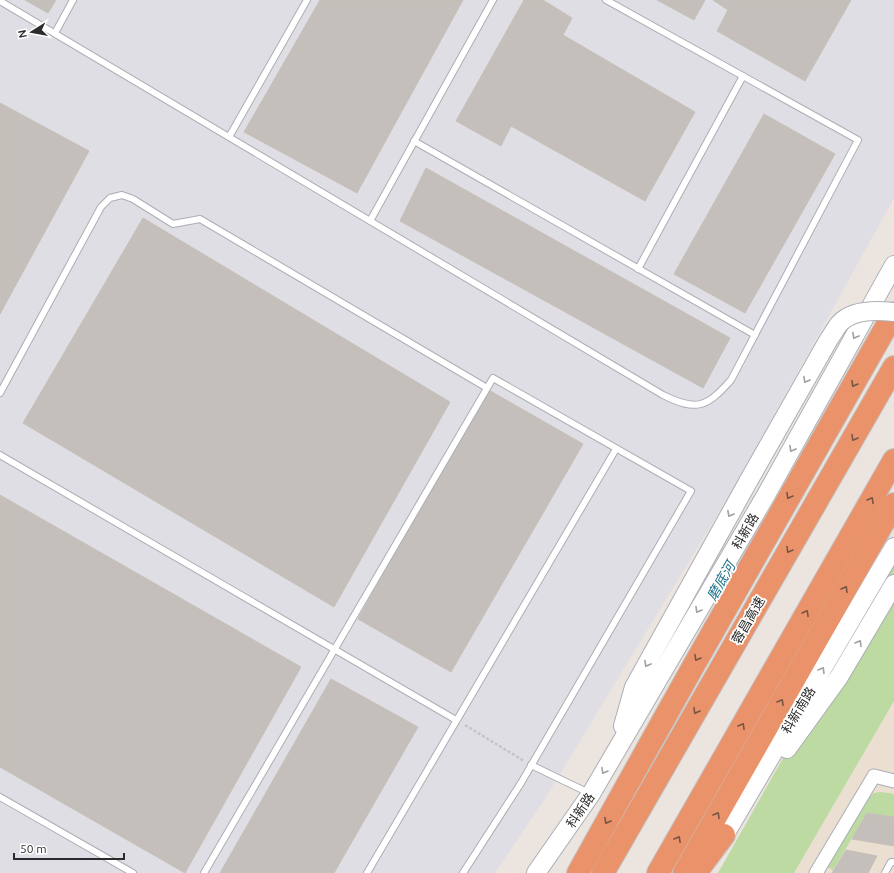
<svg xmlns="http://www.w3.org/2000/svg" width="894" height="873" font-family="Ubuntu,'Noto Sans SC',sans-serif">
<style>
.industrial{fill:#dfdee4}
.education{fill:#eadfd0}
.green{fill:#bcdaa2}
.building{fill:#c4bfba;stroke:#c6c0b9}
.lines{fill:none;stroke-linecap:round;stroke-linejoin:round}
.service-casing{stroke:#abaeb5;stroke-width:8}
.minor-casing{stroke:#abaeb5;stroke-width:15}
.secondary-casing{stroke:#abaeb5;stroke-width:20}
.motorway-casing{stroke:#c4c4c4;stroke-width:24}
.path{stroke:#c4c4c4;stroke-width:2.5;stroke-dasharray:3 2;stroke-linecap:butt}
.service{stroke:#fff;stroke-width:6}
.minor{stroke:#fff;stroke-width:13}
.secondary{stroke:#fff;stroke-width:18}
.motorway{stroke:#ea936b;stroke-width:22}
.secondary-bridge-casing{stroke:#abaeb5;stroke-width:20;stroke-linecap:butt}
.secondary-bridge{stroke:#fff;stroke-width:18}
.oneway{stroke:#a0a0a0}
.oneway2{stroke:#775545}
.labels{text-anchor:middle;stroke-width:3.5;stroke-linejoin:round;paint-order:stroke}
.street-label{font-size:13px;fill:#2b2b2b;stroke:#fff}
.water-label{font-size:14px;font-style:italic;fill:#1e728b;stroke:#fff}
</style>
<rect width="100%" height="100%" fill="#ebe4df"/>
<polygon class="industrial" points="0,0 894,0 894,198 734,487 546,797 495,873 0,873"/>
<polygon class="education" points="894,701 894,873 794,873 854,769"/>
<g class="green">
<polygon points="894,562 894,701 794,873 718,873"/>
<polygon points="881,792 894,794 894,817 867,813 833,870 827,867 866,800 874,793"/>
</g>
<g class="building">
<polygon points="25,0 56,0 48,13"/>
<polygon points="320,0 463,0 357,193 244,132"/>
<polygon points="524,0 543,0 572,18 563,35 695,112 645,201 511,126 501,146 456,121"/>
<polygon points="657,0 705,0 694,20"/>
<polygon points="713,0 851,0 805,81 717,31 728,10"/>
<polygon points="0,103 89,151 0,314"/>
<polygon points="764,114 835,154 745,313 674,274"/>
<polygon points="426,168 730,338 703,388 400,221"/>
<polygon points="143,218 450,402 334,607 23,423"/>
<polygon points="487,389 583,444 451,672 358,619"/>
<polygon points="0,495 301,667 185,873 0,767"/>
<polygon points="331,679 418,727 334,873 220,873"/>
<polygon points="867,813 894,817 894,846 852,839"/>
<polygon points="846,850 877,856 868,873 832,873"/>
</g>
<g class="lines">
<g class="service-casing">
<g id="service">
<path d="M0,1L663,395C697,412 707,407 731,380L858,140L606,0"/>
<polyline points="55,33 73,0"/>
<polyline points="229,137 307,0"/>
<polyline points="414,141 755,335"/>
<polyline points="370,221 493,0"/>
<polyline points="638,269 743,76"/>
<polyline points="0,393 101,207 110,198 122,195 133,199 173,224 200,219 487,388"/>
<polyline points="0,455 456,720"/>
<polyline points="531,765 589,793"/>
<polyline points="0,797 133,873"/>
<polyline points="204,873 493,378 691,491 521,783 463,873"/>
<polyline points="367,873 616,449"/>
<polyline points="885,873 891,862 894,862"/>
</g>
</g>
<g class="minor-casing">
<polyline id="minor" points="816,873 874,776 894,781"/>
</g>
<g class="secondary-casing">
<g id="secondary">
<polyline points="623,726 634,687 749,480"/>
<polyline points="787,749 839,677 894,584"/>
<polyline points="717,848 894,547"/>
<polyline points="536,873 591,794 766,495 894,265"/>
</g>
</g>
<g class="motorway-casing">
<g id="motorway">
<polyline points="701,866 724,835"/>
<polyline points="578,873 694,665 894,313"/>
<polyline points="603,873 894,367"/>
<polyline points="658,873 894,460"/>
<polyline points="684,873 894,504"/>
</g>
</g>
<polyline class="path" points="465,725 524,761"/>
<use href="#service" class="service"/>
<use href="#minor" class="minor"/>
<use href="#secondary" class="secondary"/>
<use href="#motorway" class="motorway"/>
<g class="secondary-bridge-casing">
<path id="secondary-bridge" d="M749,480L829,339C833,334 836,327 840,323C853,309 877,310 894,312"/>
</g>
<use href="#secondary-bridge" class="secondary-bridge"/>
</g>
<defs><path id="oneway-chevron" d="M-2-3.5L2.5 0L-2 3.5" fill="none" stroke-width="1.6" stroke-linecap="round" stroke-linejoin="round"/></defs>
<g class="oneway">
<use href="#oneway-chevron" transform="translate(855 336) rotate(119)"/>
<use href="#oneway-chevron" transform="translate(806 380) rotate(119)"/>
<use href="#oneway-chevron" transform="translate(792 449) rotate(119)"/>
<use href="#oneway-chevron" transform="translate(730 514) rotate(119)"/>
<use href="#oneway-chevron" transform="translate(698 610) rotate(120)"/>
<use href="#oneway-chevron" transform="translate(859 643) rotate(-59)"/>
<use href="#oneway-chevron" transform="translate(647 664) rotate(119)"/>
<use href="#oneway-chevron" transform="translate(822 670) rotate(-59)"/>
<use href="#oneway-chevron" transform="translate(604 771) rotate(120)"/>
</g>
<g class="oneway2">
<use href="#oneway-chevron" transform="translate(854 384) rotate(120)"/>
<use href="#oneway-chevron" transform="translate(854 438) rotate(120)"/>
<use href="#oneway-chevron" transform="translate(789 496) rotate(120)"/>
<use href="#oneway-chevron" transform="translate(871 500) rotate(-60)"/>
<use href="#oneway-chevron" transform="translate(789 550) rotate(120)"/>
<use href="#oneway-chevron" transform="translate(845 589) rotate(-60)"/>
<use href="#oneway-chevron" transform="translate(806 613) rotate(-60)"/>
<use href="#oneway-chevron" transform="translate(697 658) rotate(120)"/>
<use href="#oneway-chevron" transform="translate(781 702) rotate(-60)"/>
<use href="#oneway-chevron" transform="translate(696 711) rotate(120)"/>
<use href="#oneway-chevron" transform="translate(742 726) rotate(-60)"/>
<use href="#oneway-chevron" transform="translate(717 815) rotate(-60)"/>
<use href="#oneway-chevron" transform="translate(607 821) rotate(119)"/>
<use href="#oneway-chevron" transform="translate(678 839) rotate(-61)"/>
</g>
<g class="labels">
<g class="street-label">
<text transform="translate(745 531) rotate(-60)" y="5">科新路</text>
<text transform="translate(748 620) rotate(-60)" y="5">蓉昌高速</text>
<text transform="translate(798 710) rotate(-59)" y="5">科新南路</text>
<text transform="translate(580 810) rotate(-56)" y="5">科新路</text>
</g>
<g class="water-label">
<text transform="translate(721 581) rotate(-60)" y="5">磨底河</text>
</g>
</g>
<g transform="translate(32 32) rotate(259)" stroke="#ffffff" stroke-width="3" paint-order="stroke">
<path d="M0-3L7 15L0 10L-7 15Z" fill="#2b2b2b"/>
<text y="-6" font-size="11" font-weight="bold" text-anchor="middle" fill="#2b2b2b">N</text>
</g>
<path d="M14 853v6h110v-6" fill="none" stroke="#2b2b2b" stroke-width="2"/>
<text x="20" y="853" font-size="12" fill="#2b2b2b" stroke="#ffffff" stroke-width="3" paint-order="stroke">50 m</text>
</svg>
